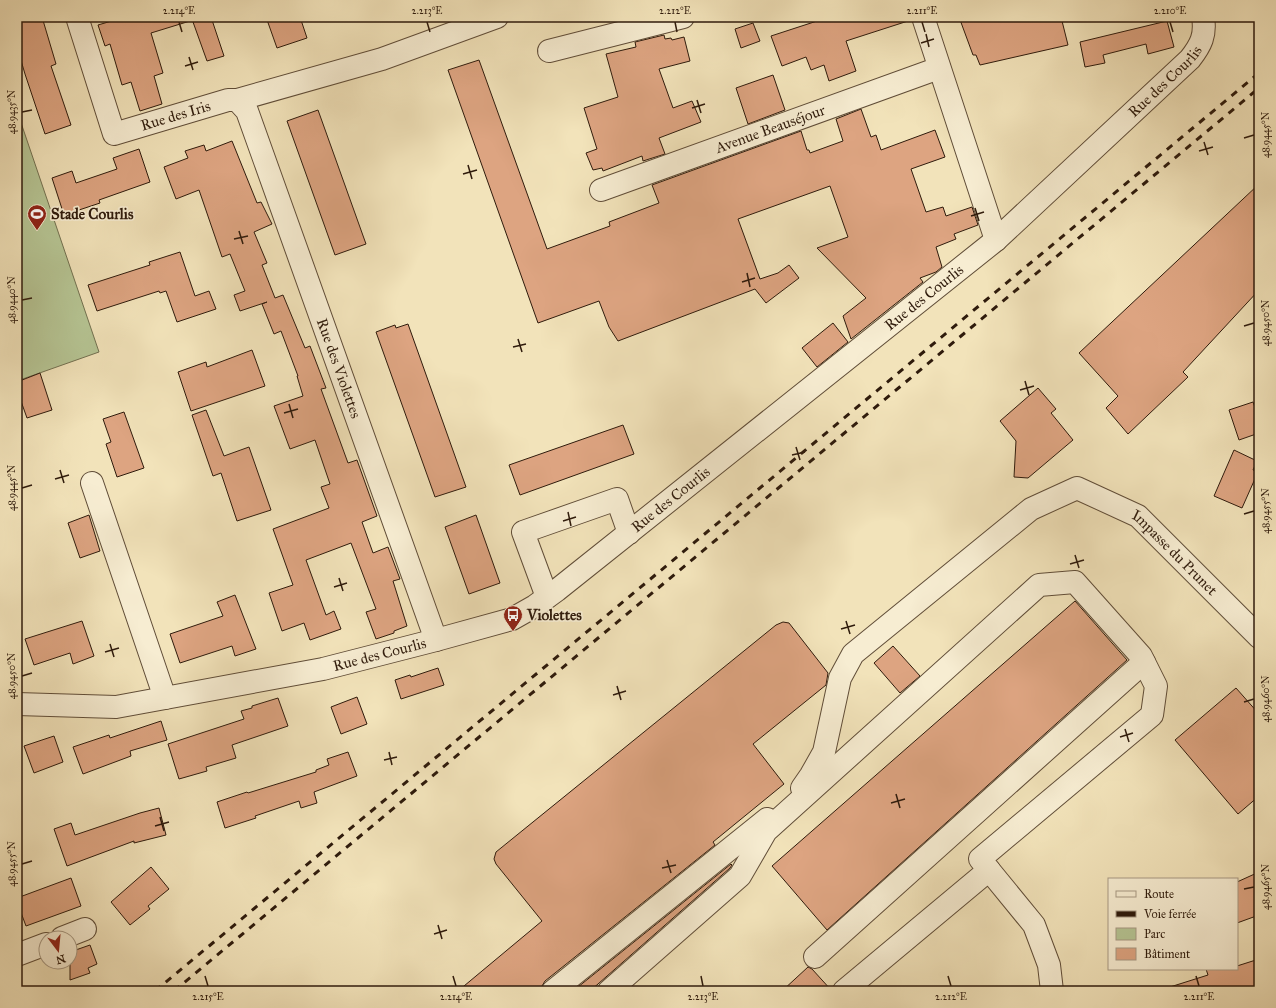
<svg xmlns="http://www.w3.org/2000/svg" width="1276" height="1008" font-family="'IM FELL Great Primer',serif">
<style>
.green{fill:#b6c594;stroke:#727050}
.building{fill:#dda481;stroke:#2f1b0c}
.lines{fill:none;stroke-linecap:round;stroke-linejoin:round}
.minor-casing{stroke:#604d38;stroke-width:24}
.minor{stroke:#f7edd2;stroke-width:22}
.rail{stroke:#2f1b0c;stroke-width:3;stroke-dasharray:7 7;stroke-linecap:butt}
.ticks{fill:none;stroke:#2f1b0c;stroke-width:1.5}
.labels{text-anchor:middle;stroke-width:3.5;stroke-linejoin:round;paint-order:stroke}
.street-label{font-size:15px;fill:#2f1b0c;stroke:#f7edd2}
.poi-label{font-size:15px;font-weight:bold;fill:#2f1b0c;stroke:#f7edd2;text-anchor:start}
.neatline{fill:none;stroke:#2f1b0c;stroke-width:1.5}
.ticks-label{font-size:10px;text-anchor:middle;fill:#2f1b0c}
</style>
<rect width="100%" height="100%" fill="#f2e3ba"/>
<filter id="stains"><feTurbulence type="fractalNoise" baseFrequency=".005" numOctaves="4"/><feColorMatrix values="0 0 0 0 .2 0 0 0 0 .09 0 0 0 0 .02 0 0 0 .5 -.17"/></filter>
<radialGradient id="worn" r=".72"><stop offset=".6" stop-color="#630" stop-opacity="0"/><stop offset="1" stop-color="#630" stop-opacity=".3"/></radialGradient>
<polygon class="green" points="17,111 99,352 17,381"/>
<g class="building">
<polygon points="17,17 42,17 56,64 51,66 71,125 45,134 25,74 17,47"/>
<polygon points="125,17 190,17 190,21 151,33 163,73 154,76 162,104 140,111 131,82 122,85 110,44 105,46 98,25"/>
<polygon points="208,17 211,17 224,56 207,61 193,22"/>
<polygon points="266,17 300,17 307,38 277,48"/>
<polygon points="816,17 907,17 908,21 846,41 856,71 829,81 824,65 811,70 806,57 782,66 771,36 817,21"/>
<polygon points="959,17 1061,17 1068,45 980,65 976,55 973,55"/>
<polygon points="1167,21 1174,47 1148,54 1146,44 1103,55 1105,63 1085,67 1080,42"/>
<polygon points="753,23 760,41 741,48 735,29"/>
<polygon points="664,35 665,39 671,38 672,40 684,37 690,61 659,69 673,108 692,101 701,122 659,138 665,154 643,161 642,156 603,171 602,168 593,170 586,153 597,149 584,108 618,97 606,54 636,47 635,42"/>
<polygon points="479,60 547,249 610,226 609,222 659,203 652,185 801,131 807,150 809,150 810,153 843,141 836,119 861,109 871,137 876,135 881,150 935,130 945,157 911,169 926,212 943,207 946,216 972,207 978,225 954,234 956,239 936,247 942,267 936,272 920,278 923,282 851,339 843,316 866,298 817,248 848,237 830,186 738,219 760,279 778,273 789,265 799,278 766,303 755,289 618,341 609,327 599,301 538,323 448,70"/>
<polygon points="773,75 785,110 748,124 736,88"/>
<polygon points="318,110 366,244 335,255 287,121"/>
<polygon points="232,141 257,203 261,202 272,224 254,232 267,263 262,265 275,298 283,295 305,348 310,346 326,388 321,389 348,463 357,460 377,516 362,522 373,553 388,547 400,579 393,581 407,626 394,631 394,633 376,639 366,612 376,609 351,543 306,560 326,615 334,611 341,629 310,640 304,623 282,631 269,593 293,585 273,529 329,508 321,487 330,484 315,440 290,449 274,406 303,396 297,376 298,376 281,331 274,334 262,304 267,302 240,311 234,295 245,291 230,254 222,257 199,190 176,199 164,167 188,158 185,151 204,145 206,151"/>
<polygon points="139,149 150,182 99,200 100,203 64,215 52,178 72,171 76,183 117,169 113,158"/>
<polygon points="1259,184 1259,290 1183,372 1188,377 1128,434 1106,408 1118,396 1079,353"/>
<polygon points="180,252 195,296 209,291 216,309 177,322 166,291 160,293 159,291 97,311 88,285 150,265 149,262"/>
<polygon points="833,323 848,342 817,367 802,348"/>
<polygon points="408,324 466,487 435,497 376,332 395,325 396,328"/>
<polygon points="252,350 265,386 191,411 178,372 206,362 207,367"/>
<polygon points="40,373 52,410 27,418 17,390 17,382"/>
<polygon points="1038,388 1056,409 1051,413 1073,440 1028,478 1014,477 1016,441 1000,421"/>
<polygon points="1253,402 1259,418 1259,433 1239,440 1229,410"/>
<polygon points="206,410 224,456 249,447 271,510 237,521 221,473 213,476 192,415"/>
<polygon points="124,412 144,468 117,477 106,444 111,442 103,419"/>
<polygon points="623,425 634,454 520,495 509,465"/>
<polygon points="1234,450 1257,461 1253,470 1258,472 1242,508 1214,496"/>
<polygon points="89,515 100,551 80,558 68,523"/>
<polygon points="476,515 500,583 469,594 445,527"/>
<polygon points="235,595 256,649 235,656 232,646 180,663 170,634 223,616 217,602"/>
<polygon points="1075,601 1127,660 827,930 772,866"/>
<polygon points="82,621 94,656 73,664 70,653 34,665 25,639"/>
<polygon points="783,622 789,623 828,673 826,685 753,744 784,784 713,842 715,845 545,981 542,986 541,991 458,991 542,921 496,864 494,859 496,852 776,625"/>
<polygon points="893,646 920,676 900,693 874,663"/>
<polygon points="438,668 444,685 401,699 395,680 410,675 411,677"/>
<polygon points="1236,688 1259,714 1259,796 1238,814 1175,740"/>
<polygon points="357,697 367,724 341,734 331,707"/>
<polygon points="278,698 288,726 232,745 236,758 206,767 207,771 179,779 168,744 244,719 241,711 252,708 252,706"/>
<polygon points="161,721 167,740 130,751 131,756 83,774 73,747 109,735 110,738"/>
<polygon points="54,736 63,762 34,773 24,746"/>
<polygon points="348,752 357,776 314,792 317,803 301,808 299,801 255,816 256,818 225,828 217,802 247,792 248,793 316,772 316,770 329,765 327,759"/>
<polygon points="159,808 166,835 134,843 134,841 67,866 54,829 71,823 75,835 140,813"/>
<polygon points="731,864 732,865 730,868 590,991 573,991"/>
<polygon points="151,867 169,889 148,906 150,909 130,925 111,902"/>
<polygon points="1259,872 1259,915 1237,923 1237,882"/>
<polygon points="71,878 81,906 26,926 17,902 17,898"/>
<polygon points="90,945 97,964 88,968 90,973 70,980 70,952"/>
<polygon points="1259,959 1259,991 1171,991 1170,987 1208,975 1206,969 1237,969 1237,966"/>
<polygon points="808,967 812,969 832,991 782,991"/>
</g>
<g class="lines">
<g class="minor-casing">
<g id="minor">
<path id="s1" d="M77,17L114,134L228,100H237L382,59L497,17"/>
<polyline points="923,17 996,240"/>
<polyline points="549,51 683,17"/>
<path id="s2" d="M237,100L247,111L436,640"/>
<path id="s3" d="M601,190L939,68"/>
<polyline points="92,483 165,698"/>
<polyline points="547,597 523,532 617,499 629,533"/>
<path id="s4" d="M17,704L116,707L323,669L436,640L512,619L535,606L557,590L996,240L1190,59C1201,45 1206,35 1203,17"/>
<path id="s5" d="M802,788L811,775L824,752L840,678L853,654L1031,509L1077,488L1138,516L1259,637"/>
<polyline points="62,938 85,929"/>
<polyline points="17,955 46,944"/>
<polyline points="815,957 1144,662"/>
<polyline points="553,991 767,819"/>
<polyline points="609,991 740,876 766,831 1039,585 1075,582 1141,656 1156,686 1152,715 980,859 1034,925 1049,965 1052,991"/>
<polyline points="844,991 989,870"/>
</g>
</g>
<use href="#minor" class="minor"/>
<g class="rail">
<polyline points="155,991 1259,73"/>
<polyline points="174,991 1259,88"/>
</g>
</g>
<path class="ticks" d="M179,22L182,32M427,22L430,32M675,22L677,32M922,22L925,32M1170,22L1173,32M926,34L929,47M921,43L934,39M189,57L193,70M185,66L198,62M697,100L701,113M692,108L705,104M22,112L32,110M1244,138L1254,135M1204,142L1208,155M1199,151L1213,147M468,165L472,179M463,174L477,170M975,208L979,221M971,216L984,212M239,231L243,244M234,239L248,236M747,273L750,287M742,282L755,278M22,300L32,298M1244,326L1254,323M518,339L522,352M513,347L526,344M1025,381L1029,395M1020,390L1034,386M289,404L293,418M284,413L298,409M796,447L800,460M792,455L805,452M60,470L64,483M55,479L69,475M22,488L32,485M568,512L571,526M1244,514L1254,511M563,521L576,517M1075,555L1079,568M1070,564L1084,560M339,578L343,591M334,587L347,583M846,621L850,634M841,629L855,625M110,644L114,657M105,652L119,648M22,676L32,673M617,686L621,700M613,695L626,691M1244,702L1254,699M1125,729L1129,742M1120,737L1133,733M389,752L392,765M384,760L397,757M896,794L900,808M891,803L905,799M160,817L164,831M155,826L169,822M667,860L671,873M22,864L32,861M662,868L676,865M1244,889L1254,887M438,925L442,939M434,934L447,930M205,976L208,986M453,976L456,986M701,976L703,986M948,976L951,986M1196,976L1199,986"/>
<defs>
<g id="stadium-pin" transform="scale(1)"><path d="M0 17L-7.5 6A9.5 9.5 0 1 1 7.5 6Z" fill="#8f2418" stroke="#f7edd2"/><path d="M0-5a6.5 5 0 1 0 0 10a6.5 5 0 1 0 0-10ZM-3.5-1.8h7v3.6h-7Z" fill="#fff"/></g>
<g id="bus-pin" transform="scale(1)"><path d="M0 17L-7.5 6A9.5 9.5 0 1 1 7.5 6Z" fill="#8f2418" stroke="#f7edd2"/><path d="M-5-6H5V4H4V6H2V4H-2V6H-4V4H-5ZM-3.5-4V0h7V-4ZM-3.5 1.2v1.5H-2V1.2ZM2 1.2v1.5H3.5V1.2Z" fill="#fff"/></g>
</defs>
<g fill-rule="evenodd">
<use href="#stadium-pin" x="37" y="214"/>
<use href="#bus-pin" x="513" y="615"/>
</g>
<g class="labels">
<g class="street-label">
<text dy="5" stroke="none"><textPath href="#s4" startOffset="1352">Rue des Courlis</textPath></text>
<text dy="5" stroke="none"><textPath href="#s1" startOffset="187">Rue des Iris</textPath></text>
<text dy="5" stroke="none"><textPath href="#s3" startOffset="180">Avenue Beauséjour</textPath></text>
<text dy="5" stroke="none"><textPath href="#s4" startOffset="1028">Rue des Courlis</textPath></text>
<text dy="5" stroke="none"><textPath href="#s2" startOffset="288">Rue des Violettes</textPath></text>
<text dy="5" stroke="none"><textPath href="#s4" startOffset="704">Rue des Courlis</textPath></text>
<text dy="5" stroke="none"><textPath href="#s5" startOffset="544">Impasse du Prunet</textPath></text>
<text dy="5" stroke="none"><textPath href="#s4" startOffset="368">Rue des Courlis</textPath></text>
</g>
<g class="poi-label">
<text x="51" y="219">Stade Courlis</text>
<text x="527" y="620">Violettes</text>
</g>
</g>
<rect width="1276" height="1008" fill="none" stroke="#f2e3ba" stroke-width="44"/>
<rect x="1108" y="878" width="130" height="92" fill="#f7edd2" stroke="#a79983"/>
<rect x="1116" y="891" width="20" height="6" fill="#f7edd2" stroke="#a79983"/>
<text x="1144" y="898" font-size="12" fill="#2f1b0c">Route</text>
<rect x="1116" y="911" width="20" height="6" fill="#2f1b0c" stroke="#a79983"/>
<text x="1144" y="918" font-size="12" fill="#2f1b0c">Voie ferrée</text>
<rect x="1116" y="928" width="20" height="12" fill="#b6c594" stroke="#a79983"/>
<text x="1144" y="938" font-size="12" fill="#2f1b0c">Parc</text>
<rect x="1116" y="948" width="20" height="12" fill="#dda481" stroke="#a79983"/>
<text x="1144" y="958" font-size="12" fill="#2f1b0c">Bâtiment</text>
<g transform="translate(58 950) rotate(164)"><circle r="19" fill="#f7edd2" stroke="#a79983"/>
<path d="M0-3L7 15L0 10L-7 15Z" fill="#8f2418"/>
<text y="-6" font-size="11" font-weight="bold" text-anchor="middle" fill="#2f1b0c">N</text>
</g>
<rect x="22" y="22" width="1232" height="964" class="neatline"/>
<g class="ticks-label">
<text x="179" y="14">2.214°E</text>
<text x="427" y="14">2.213°E</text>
<text x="675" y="14">2.212°E</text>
<text x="922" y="14">2.211°E</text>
<text x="1170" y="14">2.210°E</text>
<text transform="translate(11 112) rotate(-90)" y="4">48.9435°N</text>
<text transform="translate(1265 135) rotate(-90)" y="4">48.9445°N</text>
<text transform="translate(11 300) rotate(-90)" y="4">48.9440°N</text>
<text transform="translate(1265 323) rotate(-90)" y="4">48.9450°N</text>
<text transform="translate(11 488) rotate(-90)" y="4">48.9445°N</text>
<text transform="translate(1265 511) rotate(-90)" y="4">48.9455°N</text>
<text transform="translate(11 676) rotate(-90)" y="4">48.9450°N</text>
<text transform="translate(1265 699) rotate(-90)" y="4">48.9460°N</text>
<text transform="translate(11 864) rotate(-90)" y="4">48.9455°N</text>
<text transform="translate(1265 887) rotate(-90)" y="4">48.9465°N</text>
<text x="208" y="1000">2.215°E</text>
<text x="456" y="1000">2.214°E</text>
<text x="703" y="1000">2.213°E</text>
<text x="951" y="1000">2.212°E</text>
<text x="1199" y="1000">2.211°E</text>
</g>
<rect width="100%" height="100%" filter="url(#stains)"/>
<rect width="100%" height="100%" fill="url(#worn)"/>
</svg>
